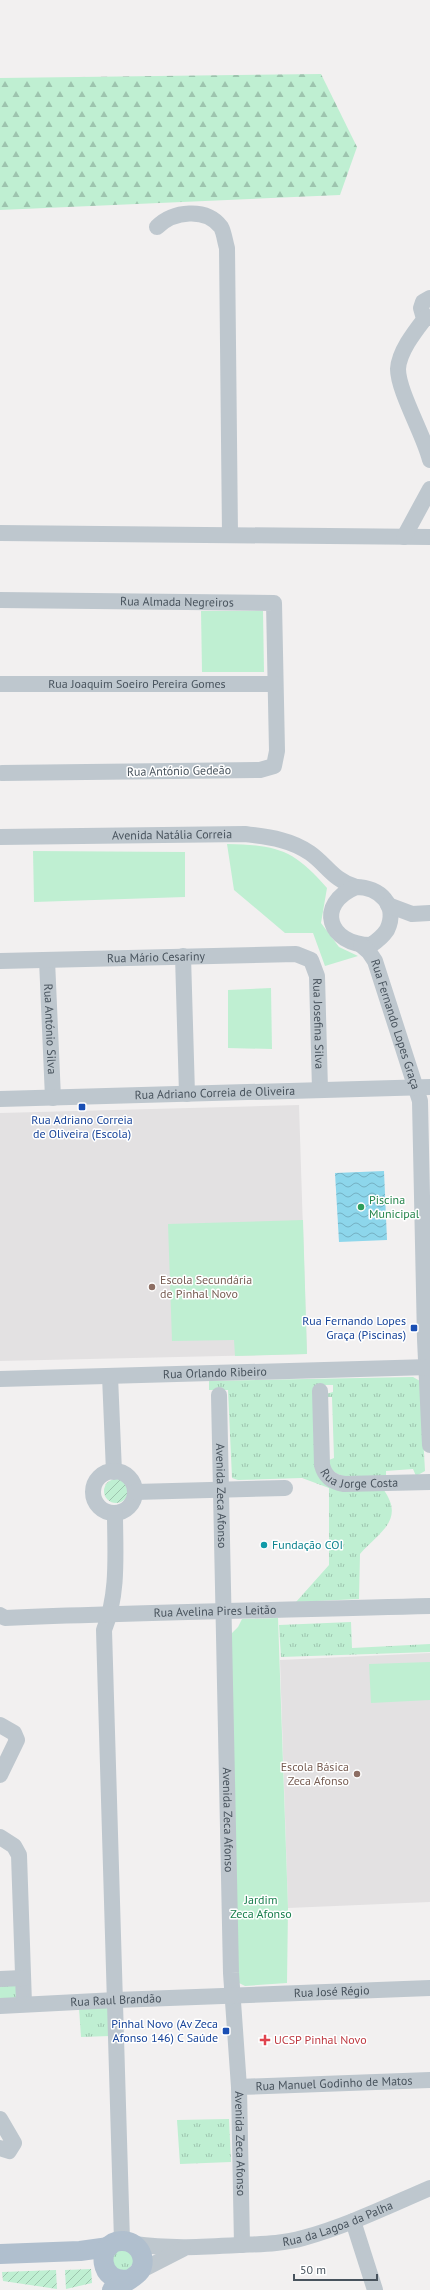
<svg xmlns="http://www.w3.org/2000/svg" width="430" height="2290" font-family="'PT Sans',sans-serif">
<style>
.education{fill:#e3e1e2}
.grass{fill:url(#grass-tufts)}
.forest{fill:url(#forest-firs)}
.park{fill:#bfefd2}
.garden{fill:url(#garden-furrows)}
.water{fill:url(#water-waves)}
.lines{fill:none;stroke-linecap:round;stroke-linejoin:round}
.minor{stroke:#bec7ce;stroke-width:16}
.major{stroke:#b0bfce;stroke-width:20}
.transit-dot{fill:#1a4fb4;stroke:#fff;stroke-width:1.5}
.leisure-dot{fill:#2e9e5b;stroke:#fff;stroke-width:1.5}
.education-dot{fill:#8d6e63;stroke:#fff;stroke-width:1.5}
.culture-dot{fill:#0f9aa8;stroke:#fff;stroke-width:1.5}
.health-dot{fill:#e0444e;stroke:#fff;stroke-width:1.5}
.labels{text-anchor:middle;stroke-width:3;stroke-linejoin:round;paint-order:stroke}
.street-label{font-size:12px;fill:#48535d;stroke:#fff}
.transit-label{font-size:12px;fill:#164399;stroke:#fff;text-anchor:end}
.leisure-label{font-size:12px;fill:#27864d;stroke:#fff;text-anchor:start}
.education-label{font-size:12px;fill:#785e54;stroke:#fff;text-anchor:start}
.culture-label{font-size:12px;fill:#0d838f;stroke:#fff;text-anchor:start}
.park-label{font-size:12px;fill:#187e4d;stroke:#fff}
.health-label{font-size:12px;fill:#be3a42;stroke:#fff;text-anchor:start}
</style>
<defs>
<pattern id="grass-tufts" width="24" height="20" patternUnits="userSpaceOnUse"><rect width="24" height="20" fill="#bfefd2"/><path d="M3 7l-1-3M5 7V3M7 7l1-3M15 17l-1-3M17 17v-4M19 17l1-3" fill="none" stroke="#9dc4ae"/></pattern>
<pattern id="forest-firs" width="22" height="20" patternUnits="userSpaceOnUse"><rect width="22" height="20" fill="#bfefd2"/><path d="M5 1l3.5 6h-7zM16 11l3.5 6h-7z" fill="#9dc4ae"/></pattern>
<pattern id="garden-furrows" width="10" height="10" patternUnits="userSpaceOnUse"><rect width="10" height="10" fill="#bfefd2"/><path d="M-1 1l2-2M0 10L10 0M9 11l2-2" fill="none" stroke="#9dc4ae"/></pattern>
<pattern id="water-waves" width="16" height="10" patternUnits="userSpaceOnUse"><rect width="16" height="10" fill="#8dd6eb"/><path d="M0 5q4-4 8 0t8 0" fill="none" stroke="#75b0c2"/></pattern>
</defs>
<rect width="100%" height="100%" fill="#f2f0f0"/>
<g class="education">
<polygon points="299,1105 307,1354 0,1361 0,1113"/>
<polygon points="430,1653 430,1902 288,1908 280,1660"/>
</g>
<g class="grass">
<path d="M413,1377L420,1381L425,1471L416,1476L413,1469L386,1471V1476C364,1478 349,1483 330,1469L329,1460L334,1458L332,1397H327L326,1394L333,1392V1385H315L319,1468L332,1488L383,1489C406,1520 379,1532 360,1554L359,1599L296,1602L329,1565V1488L302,1478L238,1480L232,1478L228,1390H209V1381Z"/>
<polygon points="351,1622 352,1648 430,1644 430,1652 281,1657 279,1625"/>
<polygon points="16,1985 16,1998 0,1998 0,1986"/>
<polygon points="106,2007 109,2009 110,2036 81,2037 79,2008"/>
<polygon points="229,2119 231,2162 180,2164 177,2120"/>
<polygon points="126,2247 135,2261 127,2271 114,2270 111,2253"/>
</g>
<polygon class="forest" points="321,74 357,147 340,195 0,210 0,78"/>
<g class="park">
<polygon points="201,611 263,611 264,672 202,672"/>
<path d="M227,844C278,845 294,850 327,888L321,923L339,947L358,956L325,966L313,933H285L234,890Z"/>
<polygon points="33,851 185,852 185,897 34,902"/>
<polygon points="271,988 272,1049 228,1048 228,990"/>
<polygon points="303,1220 307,1354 235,1356 234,1340 172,1341 168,1224"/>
<polygon points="278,1618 288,1908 287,1983 245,1986 237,1982 228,1637 238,1627 242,1619"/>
<polygon points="430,1662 430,1700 371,1703 369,1664"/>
</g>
<g class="garden">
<circle cx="116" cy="1491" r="12"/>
<polygon points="91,2269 92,2283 66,2289 65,2270"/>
<polygon points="56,2270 57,2289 3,2281 2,2272"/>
</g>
<polygon class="water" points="384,1171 387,1240 339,1242 335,1173"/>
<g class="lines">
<g class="minor">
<path d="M157,227C173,211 206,207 221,227C224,232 225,242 227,248L230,535"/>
<polyline points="430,298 423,302 421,308 423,315 430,318"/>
<path d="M426,317C416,330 399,351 398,369C398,391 424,435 430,460"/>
<polyline points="0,533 430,537"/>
<polyline points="404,537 430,489"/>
<path id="s1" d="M0,600L274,603L277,751L274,766L260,770L2,773"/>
<path id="s2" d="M0,684H275"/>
<path id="s3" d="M0,837L245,834C268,837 290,839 310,853C327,865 333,880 356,887"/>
<path d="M356,887C379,887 399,905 387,930C383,936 377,941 371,945C328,945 315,904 356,887Z"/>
<polyline points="388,905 412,914 430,913"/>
<path id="s4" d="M361,945L369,952L375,961L420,1101L425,1339L430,1445"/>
<polyline points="183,956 187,1094"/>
<path id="s5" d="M47,960L53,1098"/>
<path id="s6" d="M0,961L296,954L311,960L317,976L320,1090"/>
<path id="s7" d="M0,1099L430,1087"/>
<polyline points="110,1376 114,1472"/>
<path id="s8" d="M0,1379L430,1367"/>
<path id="s9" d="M320,1391L322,1465C325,1477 332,1482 344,1484L430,1482"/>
<path id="s10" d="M219,1395L231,1973L239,2087L242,2245"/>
<circle cx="114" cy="1492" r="21"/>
<polyline points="135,1492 285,1488"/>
<path d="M115,1513C115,1552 119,1593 104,1630L122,2241"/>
<path id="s11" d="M0,1615L5,1618C147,1612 288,1610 430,1606"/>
<polyline points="0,1725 14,1733 17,1740 0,1775"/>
<polyline points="0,1837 14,1846 19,1855 24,2004"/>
<polyline points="0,1979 23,1978"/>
<path id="s12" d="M0,2006L116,2000L430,1988"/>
<path id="s13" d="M239,2087L430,2080"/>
<polyline points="0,2119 14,2143 9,2151 0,2148"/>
<polyline points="353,2221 375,2290"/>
<path id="s14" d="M134,2244C169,2249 204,2247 240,2245C261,2244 282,2244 303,2238C347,2226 388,2206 430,2188"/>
<polyline points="140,2271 183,2249"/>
</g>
<g class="major">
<polyline points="0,2254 80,2251 109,2247"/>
<path d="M112,2290C120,2285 134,2279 140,2271C148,2257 137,2240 121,2241C95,2242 98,2286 130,2279"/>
</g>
</g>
<g class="transit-dot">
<rect x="78" y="1103" width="8" height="8" rx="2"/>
<rect x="410" y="1324" width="8" height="8" rx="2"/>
<rect x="222" y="2027" width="8" height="8" rx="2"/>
</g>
<circle class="leisure-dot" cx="361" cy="1207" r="4"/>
<g class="education-dot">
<circle cx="152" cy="1287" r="4"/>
<circle cx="357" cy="1774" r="4"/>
</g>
<circle class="culture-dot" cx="264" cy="1545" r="4"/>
<path class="health-dot" d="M263 2034h4v4h4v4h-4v4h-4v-4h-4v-4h4z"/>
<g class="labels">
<g class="street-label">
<text dy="4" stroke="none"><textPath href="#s1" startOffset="177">Rua Almada Negreiros</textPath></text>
<text dy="4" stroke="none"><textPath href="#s2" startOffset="137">Rua Joaquim Soeiro Pereira Gomes</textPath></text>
<text transform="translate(179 771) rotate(-1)" y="4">Rua António Gedeão</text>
<text dy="4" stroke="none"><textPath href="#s3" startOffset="172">Avenida Natália Correia</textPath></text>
<text dy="4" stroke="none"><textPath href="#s6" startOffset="156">Rua Mário Cesariny</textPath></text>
<text dy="4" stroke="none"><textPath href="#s6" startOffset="377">Rua Josefina Silva</textPath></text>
<text dy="4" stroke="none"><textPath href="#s4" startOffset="88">Rua Fernando Lopes Graça</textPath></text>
<text dy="4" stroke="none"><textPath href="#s5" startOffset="69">Rua António Silva</textPath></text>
<text dy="4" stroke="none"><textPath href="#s7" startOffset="215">Rua Adriano Correia de Oliveira</textPath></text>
<text dy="4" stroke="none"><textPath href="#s8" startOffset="215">Rua Orlando Ribeiro</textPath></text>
<text dy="4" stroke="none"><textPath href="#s9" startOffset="119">Rua Jorge Costa</textPath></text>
<text dy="4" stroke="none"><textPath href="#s10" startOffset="101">Avenida Zeca Afonso</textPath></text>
<text dy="4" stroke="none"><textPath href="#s11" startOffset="216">Rua Avelina Pires Leitão</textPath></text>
<text dy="4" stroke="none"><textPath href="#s10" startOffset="425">Avenida Zeca Afonso</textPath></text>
<text dy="4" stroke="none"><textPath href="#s12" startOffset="332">Rua José Régio</textPath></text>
<text dy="4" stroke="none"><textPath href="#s12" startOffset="116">Rua Raul Brandão</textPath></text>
<text dy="4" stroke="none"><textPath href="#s13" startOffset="95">Rua Manuel Godinho de Matos</textPath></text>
<text dy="4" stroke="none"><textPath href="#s10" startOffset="749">Avenida Zeca Afonso</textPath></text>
<text dy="4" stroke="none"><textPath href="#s14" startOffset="207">Rua da Lagoa da Palha</textPath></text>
</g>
<g class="transit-label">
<text x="82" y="1124" text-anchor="middle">Rua Adriano Correia<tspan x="82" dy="14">de Oliveira (Escola)</tspan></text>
<text x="406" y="1325">Rua Fernando Lopes<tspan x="406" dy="14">Graça (Piscinas)</tspan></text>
<text x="218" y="2028">Pinhal Novo (Av Zeca<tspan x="218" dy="14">Afonso 146) C Saúde</tspan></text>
</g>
<g class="leisure-label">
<text x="369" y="1204">Piscina<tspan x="369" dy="14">Municipal</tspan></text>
</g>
<g class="education-label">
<text x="160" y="1284">Escola Secundária<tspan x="160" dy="14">de Pinhal Novo</tspan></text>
<text x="349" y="1771" text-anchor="end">Escola Básica<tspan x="349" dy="14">Zeca Afonso</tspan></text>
</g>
<g class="culture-label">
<text x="272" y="1549">Fundação COI</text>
</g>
<g class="park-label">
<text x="261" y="1904">Jardim<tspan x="261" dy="14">Zeca Afonso</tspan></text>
</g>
<g class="health-label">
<text x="274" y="2044">UCSP Pinhal Novo</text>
</g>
</g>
<path d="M294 2274v6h83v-6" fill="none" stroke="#48535d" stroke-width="2"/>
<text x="300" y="2274" font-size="12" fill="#48535d" stroke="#ffffff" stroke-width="3" paint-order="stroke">50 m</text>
</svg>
